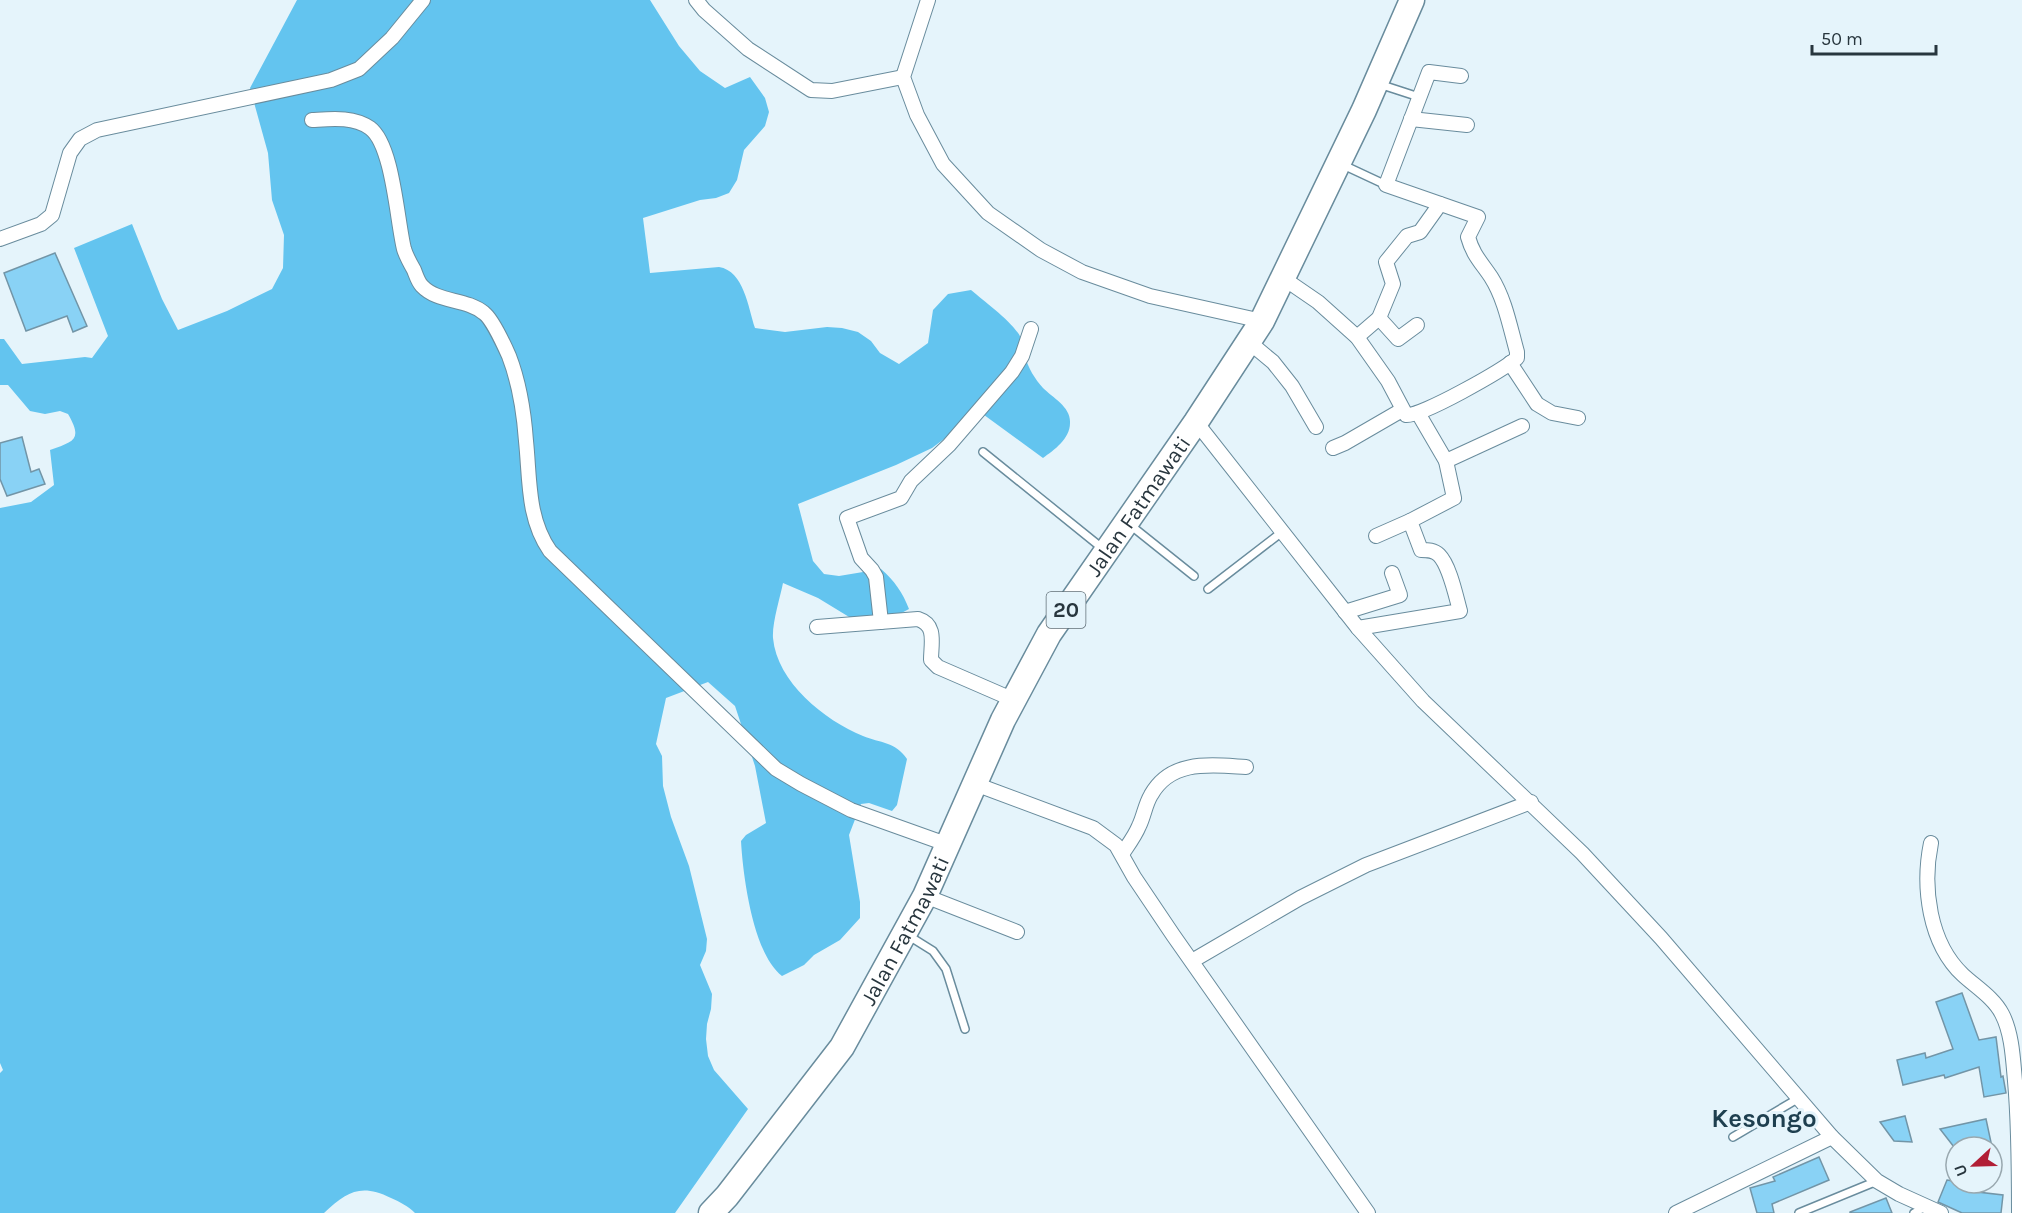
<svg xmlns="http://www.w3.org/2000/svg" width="2022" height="1213" font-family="Karla,sans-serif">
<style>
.forest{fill:#63c4ef}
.building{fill:#89d2f5;stroke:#7295a7;stroke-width:1.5}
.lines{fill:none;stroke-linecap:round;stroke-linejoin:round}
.lane-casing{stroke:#698c9d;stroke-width:10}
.street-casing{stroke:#698c9d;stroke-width:16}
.highway-casing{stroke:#698c9d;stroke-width:27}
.lane{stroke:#fff;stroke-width:7}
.street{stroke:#fff;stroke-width:14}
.highway{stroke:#fff;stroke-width:24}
.labels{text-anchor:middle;stroke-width:6;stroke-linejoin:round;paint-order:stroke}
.shield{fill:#e5f4fb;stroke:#616f77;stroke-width:1.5}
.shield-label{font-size:21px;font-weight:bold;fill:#28363e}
.street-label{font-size:22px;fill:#28363e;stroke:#e5f4fb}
.quarter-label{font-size:26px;font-weight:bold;fill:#1e3f4f;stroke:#e5f4fb}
</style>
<rect width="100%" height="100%" fill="#e5f4fb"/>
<path class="forest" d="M297,0H650L679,46L700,71L725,88L750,77L765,98L769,112L765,126L744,150L737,180L729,193L716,198L700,200L643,218L650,273L719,267C744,271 748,307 755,328L785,332L827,327L842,328L858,332L871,341L880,353L899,364L928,343L933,310L948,294L971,290C985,302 1013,322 1021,338C1023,343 1024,351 1025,356C1028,368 1035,379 1043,388C1053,398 1071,407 1070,423C1070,439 1054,450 1043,458L980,412L932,448L896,465L798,504L813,561L824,574L839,576L881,569C894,580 903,593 909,609L879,625L859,623L818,598L783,583C780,598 772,623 773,638C777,682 824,720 863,736C880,743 896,742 907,759L897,805L892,811L869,803L861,804L849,835L860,902V918L840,940L814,955L804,965L782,976C753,954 743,876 741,841L746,835L766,823L755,766L735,706L708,682L666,698L656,744L662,756L663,786L671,817L689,866L707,939L706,951L700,965L712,994L711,1009L707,1024L706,1039L708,1056L714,1070L748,1109L675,1213H415C408,1206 400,1202 391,1198C360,1183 347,1192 324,1213H0V1073L3,1070L0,1063V508L31,502L54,485L50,450C74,441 83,440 68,414L60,411L45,414L30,411L8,385H0V339H4L22,364L85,357L92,358L108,336L74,248L132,224L162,299L178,330L227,311L272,289L283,268L284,235L272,200L268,153L250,88Z"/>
<g class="building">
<polygon points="55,253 87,326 73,332 67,316 26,331 4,273"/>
<polygon points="22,437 31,472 39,469 45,484 7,496 0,479 0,443"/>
<polygon points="1962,993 1979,1040 1996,1037 2001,1077 2003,1076 2006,1093 1984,1097 1979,1067 1945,1078 1944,1075 1903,1085 1897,1060 1925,1053 1926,1058 1953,1049 1936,1002"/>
<polygon points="1905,1116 1912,1142 1894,1141 1880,1122"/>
<polygon points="1986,1119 1992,1147 1954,1147 1940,1129"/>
<polygon points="1819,1157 1829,1180 1772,1204 1774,1213 1757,1213 1750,1188 1775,1181 1773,1177"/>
<polygon points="1947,1180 1970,1184 1969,1191 2003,1195 2001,1213 1962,1213 1938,1202"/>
<polygon points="1886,1198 1892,1213 1850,1213 1850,1212"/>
</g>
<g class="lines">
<g class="lane-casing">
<g id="lane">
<polyline points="1379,84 1419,97"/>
<polyline points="1341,164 1386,185"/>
<polyline points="983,452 1102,548"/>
<polyline points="1129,524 1194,576"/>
<polyline points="1208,589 1282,532"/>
<polyline points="909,936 933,951 946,969 965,1029"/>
<polyline points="1733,1137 1799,1098"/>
<polyline points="1799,1213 1877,1181"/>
<polyline points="1914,1213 1925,1207"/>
</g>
</g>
<g class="street-casing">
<g id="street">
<polyline points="696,0 704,10 748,49 811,90 832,91 903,77"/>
<polyline points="928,0 903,77 917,115 943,164 988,213 1041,250 1082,272 1150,296 1262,321"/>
<polyline points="1411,119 1467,125"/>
<path d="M312,120C330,119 353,116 370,128C393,145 397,221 404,249C406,256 410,263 414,270C416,275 418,282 422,286C438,303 466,298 484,313C492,319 505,347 509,356C519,382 524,413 526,441C530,479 527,518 550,551L776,769L801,784L851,810L949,845"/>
<polyline points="0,239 41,224 52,215 70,153 80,139 97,130 331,80 359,69 392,38 423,0"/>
<path d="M1283,278L1318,302L1357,337L1388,381L1406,415C1421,417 1503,370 1517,358V352C1510,327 1505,299 1491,277C1481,262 1473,255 1468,237L1478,217L1386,185L1429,72L1461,76"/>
<polyline points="1379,318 1398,339 1417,325"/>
<polyline points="1357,337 1379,318 1393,284 1386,262 1407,236 1420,232 1440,204"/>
<polyline points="1249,342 1273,362 1292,386 1316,427"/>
<polyline points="1510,363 1537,404 1552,413 1578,418"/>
<polyline points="1196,422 1358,628 1423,701 1582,853 1661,938 1832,1137 1877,1181 1899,1194 1941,1213"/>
<polyline points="1333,448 1345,443 1402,410"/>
<polyline points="1446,461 1522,426"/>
<polyline points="1376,536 1410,521"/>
<polyline points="1345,612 1400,595 1392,573"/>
<polyline points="881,622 876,577 872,570 861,558 847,518 901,498 911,481 949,445 1012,372 1022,356 1031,329"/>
<path d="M817,627L918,619C937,625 931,643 931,660L938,667L1014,700"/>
<path d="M1358,628L1460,611C1456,597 1450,566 1439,555C1434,550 1428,550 1421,550L1410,521L1454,498L1446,461L1418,413"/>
<polyline points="975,784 1093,828 1116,845 1134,877 1173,935 1368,1213"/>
<path d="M1931,843C1922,887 1929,943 1963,975C1976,987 1994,998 2002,1014C2012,1033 2013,1059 2015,1081C2019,1125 2019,1169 2019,1213"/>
<path d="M1122,854C1128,845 1135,836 1139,826C1144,816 1145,805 1151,795C1171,759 1211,765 1246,767"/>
<polyline points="925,896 1017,932"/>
<polyline points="1192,961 1300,898 1366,865 1531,802"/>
<polyline points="1676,1213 1832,1137"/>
</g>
</g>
<g class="highway-casing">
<g id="highway">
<path id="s1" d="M711,1213L727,1196L842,1047L925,896L1003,720L1049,634L1196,422L1262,321L1364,110L1412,0"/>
</g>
</g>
<use href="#lane" class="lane"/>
<use href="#street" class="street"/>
<use href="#highway" class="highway"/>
</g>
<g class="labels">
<rect class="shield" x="1046.5" y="592" width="39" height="36" rx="4.5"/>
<g class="shield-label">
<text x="1066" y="617">20</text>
</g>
<g class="street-label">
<text dy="8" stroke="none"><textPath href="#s1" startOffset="830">Jalan Fatmawati</textPath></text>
<text dy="8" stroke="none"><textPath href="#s1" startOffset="344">Jalan Fatmawati</textPath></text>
</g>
<g class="quarter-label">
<text x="1764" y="1127">Kesongo</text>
</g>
</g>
<g transform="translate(1974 1165) rotate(248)"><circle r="28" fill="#e5f4fb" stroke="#99a8af" stroke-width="1.5"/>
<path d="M0-4.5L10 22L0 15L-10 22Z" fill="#b11e35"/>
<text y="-9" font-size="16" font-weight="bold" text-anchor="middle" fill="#28363e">U</text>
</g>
<path d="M1812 45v9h124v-9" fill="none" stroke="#28363e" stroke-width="3"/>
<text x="1821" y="45" font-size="18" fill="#28363e" stroke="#e5f4fb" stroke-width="4.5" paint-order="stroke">50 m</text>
</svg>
